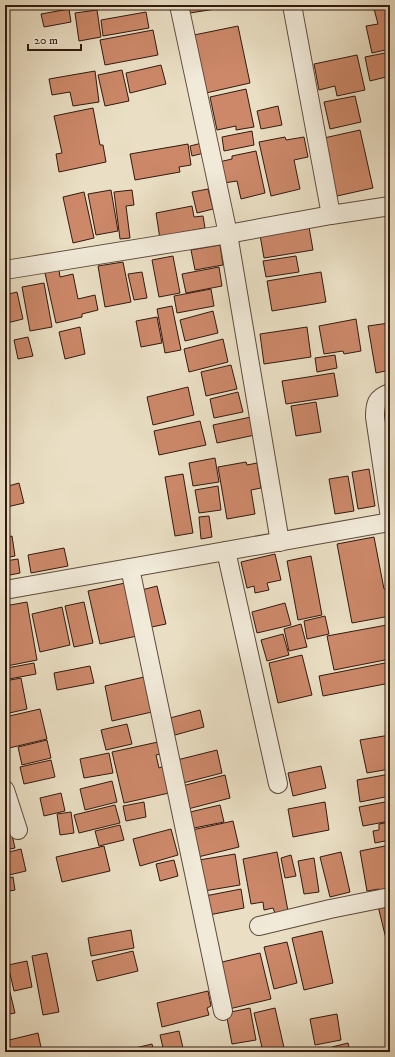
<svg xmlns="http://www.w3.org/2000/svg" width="395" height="1057" font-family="'IM FELL DW Pica',serif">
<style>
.building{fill:#cc8869;stroke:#311a10}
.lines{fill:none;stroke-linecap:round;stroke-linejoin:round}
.street-casing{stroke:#5f4b3d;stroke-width:20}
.street{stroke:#f1ead9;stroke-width:18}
</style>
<rect width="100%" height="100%" fill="#eadfc4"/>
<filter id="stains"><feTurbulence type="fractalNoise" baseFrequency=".005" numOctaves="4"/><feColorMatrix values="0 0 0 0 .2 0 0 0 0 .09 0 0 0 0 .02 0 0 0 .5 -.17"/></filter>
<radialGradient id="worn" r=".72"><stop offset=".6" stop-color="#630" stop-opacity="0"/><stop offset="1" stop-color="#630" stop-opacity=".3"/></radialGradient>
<g class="building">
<polygon points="189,5 228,5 228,7 190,13"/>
<polygon points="373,5 390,5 390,49 372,53 366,26 378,24"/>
<polygon points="69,9 71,22 44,27 41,14"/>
<polygon points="97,10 101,37 79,41 75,13"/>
<polygon points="146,12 149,28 103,36 101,20"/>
<polygon points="238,26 250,83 206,93 194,35"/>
<polygon points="153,30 158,55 105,65 100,40"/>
<polygon points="390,52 390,76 370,81 365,57"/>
<polygon points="357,55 365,90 337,96 335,86 319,90 314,64"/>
<polygon points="161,65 166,84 130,93 126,73"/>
<polygon points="122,70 129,101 105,106 98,75"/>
<polygon points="95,71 99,102 73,106 70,92 52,95 49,79"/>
<polygon points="246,89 254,127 236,130 236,126 217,130 210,97"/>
<polygon points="355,96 361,122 330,129 324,102"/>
<polygon points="278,106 282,125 261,129 257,111"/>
<polygon points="93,108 100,145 103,145 106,162 59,172 56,154 62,153 54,116"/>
<polygon points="360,130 373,188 337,196 324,138"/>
<polygon points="252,131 254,145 224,151 222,137"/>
<polygon points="285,137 286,140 304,137 308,157 294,160 300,189 271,196 259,142"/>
<polygon points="206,142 208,152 192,156 190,146"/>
<polygon points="188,144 191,165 179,167 180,172 135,180 130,154"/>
<polygon points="256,151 265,193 241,199 237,181 224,183 219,162 232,159 232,156"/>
<polygon points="208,189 213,209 197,213 192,192"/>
<polygon points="111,190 118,231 96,235 88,194"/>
<polygon points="132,190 134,205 126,206 130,238 120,239 114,192"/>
<polygon points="84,192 94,238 73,243 63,197"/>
<polygon points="192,206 194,217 203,216 205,228 178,233 179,236 160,239 156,213"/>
<polygon points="309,227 313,250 264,258 260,235"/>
<polygon points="220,245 223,265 195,270 191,250"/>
<polygon points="173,256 180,293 159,297 152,260"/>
<polygon points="296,256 299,272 266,277 263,261"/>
<polygon points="123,262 131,302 105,307 98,266"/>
<polygon points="219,267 222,286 186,293 182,274"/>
<polygon points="59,270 60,277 73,274 78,299 95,295 98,310 82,314 82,317 56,323 45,273"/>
<polygon points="142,272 147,298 134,300 128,274"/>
<polygon points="321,272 326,302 272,311 267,281"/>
<polygon points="44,283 52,327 30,331 22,287"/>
<polygon points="211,289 214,306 177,313 174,296"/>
<polygon points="17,292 23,319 7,323 5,312 5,295"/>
<polygon points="172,306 181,350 165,353 157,309"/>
<polygon points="213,311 218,333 185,341 180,320"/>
<polygon points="157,317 162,343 141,347 136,321"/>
<polygon points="356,319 361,351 344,354 343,351 324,354 319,326"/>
<polygon points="389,323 390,329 390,370 376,373 368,326"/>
<polygon points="80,327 85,354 65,359 59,332"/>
<polygon points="307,327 311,357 264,364 260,334"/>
<polygon points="28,337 33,356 18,359 14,340"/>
<polygon points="223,339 228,362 189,372 184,349"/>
<polygon points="335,355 337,368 317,372 315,358"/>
<polygon points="231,365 237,389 206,396 201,372"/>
<polygon points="334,373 338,396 286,404 282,381"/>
<polygon points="188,387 194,415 153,425 147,397"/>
<polygon points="238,392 243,412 214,418 210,399"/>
<polygon points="316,402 321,432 296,436 291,406"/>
<polygon points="251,417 255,435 217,443 213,425"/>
<polygon points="200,421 206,445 159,455 154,431"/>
<polygon points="215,458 219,482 193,486 189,463"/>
<polygon points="246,462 247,465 257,463 261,488 251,490 255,514 227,519 218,467"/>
<polygon points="369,469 375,506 358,509 352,472"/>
<polygon points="183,474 193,533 175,536 165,477"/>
<polygon points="348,476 354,511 335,514 329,479"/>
<polygon points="19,483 24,503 7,507 5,498 5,487"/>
<polygon points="218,486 221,510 199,513 195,490"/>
<polygon points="209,516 212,537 201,539 199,517"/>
<polygon points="12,536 15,556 5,558 5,538"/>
<polygon points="374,537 384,589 390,588 390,616 352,623 337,544"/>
<polygon points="64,548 68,566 31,573 28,555"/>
<polygon points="275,554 281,580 267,583 269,590 255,593 254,586 247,588 241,562"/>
<polygon points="311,556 322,615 298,620 287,561"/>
<polygon points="18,559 20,573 5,576 5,561"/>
<polygon points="125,583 137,636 100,644 88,591"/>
<polygon points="157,586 166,624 147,628 138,591"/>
<polygon points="27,602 37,660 7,666 5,653 5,606"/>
<polygon points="84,602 93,643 74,647 65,606"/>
<polygon points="285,603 291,625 257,633 252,612"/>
<polygon points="62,607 70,645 40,652 32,614"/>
<polygon points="325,616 329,634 307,639 304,621"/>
<polygon points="301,624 307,647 289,651 284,629"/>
<polygon points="387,625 390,641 390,659 334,670 327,636"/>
<polygon points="283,634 289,655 267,661 261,640"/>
<polygon points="302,655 312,695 278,703 269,663"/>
<polygon points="390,662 390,683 323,696 319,676"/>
<polygon points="34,663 36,674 9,679 7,668"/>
<polygon points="90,666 94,683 57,690 54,673"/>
<polygon points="144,677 152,712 112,721 105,686"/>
<polygon points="21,678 27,709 5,714 5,681"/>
<polygon points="40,709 47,739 5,749 5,717"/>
<polygon points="200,710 204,727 175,735 170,718"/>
<polygon points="127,724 132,744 106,750 101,730"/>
<polygon points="390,735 390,769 367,773 360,740"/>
<polygon points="47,740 51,758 22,765 18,747"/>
<polygon points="158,742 161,754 156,755 159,768 164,766 169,793 124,803 112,752"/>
<polygon points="217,750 222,773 183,783 177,760"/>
<polygon points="109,753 113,773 84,778 80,759"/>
<polygon points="51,760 55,777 24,784 20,767"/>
<polygon points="321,766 326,788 293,796 288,773"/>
<polygon points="390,774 390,796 360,802 357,780"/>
<polygon points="225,775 230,798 188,809 182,786"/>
<polygon points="112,781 117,802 85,810 80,789"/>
<polygon points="61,793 65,811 44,816 40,798"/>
<polygon points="390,801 390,821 363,826 359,807"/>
<polygon points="144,802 146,817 126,821 123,806"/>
<polygon points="325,802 329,830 293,837 288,809"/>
<polygon points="115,805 120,823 79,833 74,815"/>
<polygon points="220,805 224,822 194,828 190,812"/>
<polygon points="71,812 74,833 60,835 57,814"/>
<polygon points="233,821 239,847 198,857 192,830"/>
<polygon points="5,822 9,822 15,848 5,850"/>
<polygon points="390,822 390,840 375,843 373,831 379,830 379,824"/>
<polygon points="120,825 124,840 99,846 95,831"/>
<polygon points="171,829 178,855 140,866 133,839"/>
<polygon points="390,845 390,893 380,895 379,889 367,891 360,851"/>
<polygon points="104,846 110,871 62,882 56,857"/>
<polygon points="21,849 26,871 5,876 5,853"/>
<polygon points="277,852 288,911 275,913 273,908 264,910 263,902 251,904 243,859"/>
<polygon points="341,852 350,892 330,897 320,857"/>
<polygon points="235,854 240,885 204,891 199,860"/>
<polygon points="291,855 296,876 285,878 281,858"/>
<polygon points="314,858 319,892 304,894 298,861"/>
<polygon points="174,860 178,876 160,881 156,864"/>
<polygon points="13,877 15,890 5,892 5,879"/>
<polygon points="241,889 244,908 209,915 205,896"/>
<polygon points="390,903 390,947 388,947 378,906"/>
<polygon points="131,930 134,948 91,956 88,938"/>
<polygon points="322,931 333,983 304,990 292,938"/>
<polygon points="287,942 297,983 274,989 264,947"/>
<polygon points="133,951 138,971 97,981 92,961"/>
<polygon points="47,953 59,1012 43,1015 32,956"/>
<polygon points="260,953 271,999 229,1009 218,963"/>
<polygon points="27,961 32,987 14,991 8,965"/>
<polygon points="7,980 15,1013 5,1015 5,981"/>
<polygon points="208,991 211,1006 207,1008 209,1015 162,1027 157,1003"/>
<polygon points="250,1008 256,1040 232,1044 226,1013"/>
<polygon points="275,1008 285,1052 263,1052 254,1013"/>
<polygon points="337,1014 341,1040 315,1045 310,1019"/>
<polygon points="179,1031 184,1052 164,1052 160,1035"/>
<polygon points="38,1033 42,1052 5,1052 5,1041"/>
<polygon points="348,1043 350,1052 333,1052 332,1047"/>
<polygon points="152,1044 154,1052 136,1052 135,1048"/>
</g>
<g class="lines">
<g class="street-casing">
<g id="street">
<polyline points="179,5 228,234 280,542"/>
<polyline points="292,5 331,215"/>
<polyline points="5,270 228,234 331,215 390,206"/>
<path d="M390,393C376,398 375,404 375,417L390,518"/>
<polyline points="226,551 278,784"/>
<polyline points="130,568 223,1011"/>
<polyline points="5,590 390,522"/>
<polyline points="5,790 18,830"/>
<polyline points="259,926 330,909 390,897"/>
</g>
</g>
<use href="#street" class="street"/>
</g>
<rect width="395" height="1057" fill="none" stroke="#eadfc4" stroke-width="20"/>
<rect x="6" y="6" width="383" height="1045" fill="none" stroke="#311a10" stroke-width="2"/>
<rect x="10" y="10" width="375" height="1037" fill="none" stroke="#311a10"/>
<path d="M28 44v6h53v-6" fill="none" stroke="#311a10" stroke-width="2"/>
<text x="34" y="44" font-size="12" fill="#311a10" stroke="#f1ead9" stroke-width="3" paint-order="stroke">20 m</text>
<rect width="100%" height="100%" filter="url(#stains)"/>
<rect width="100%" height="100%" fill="url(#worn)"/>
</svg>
